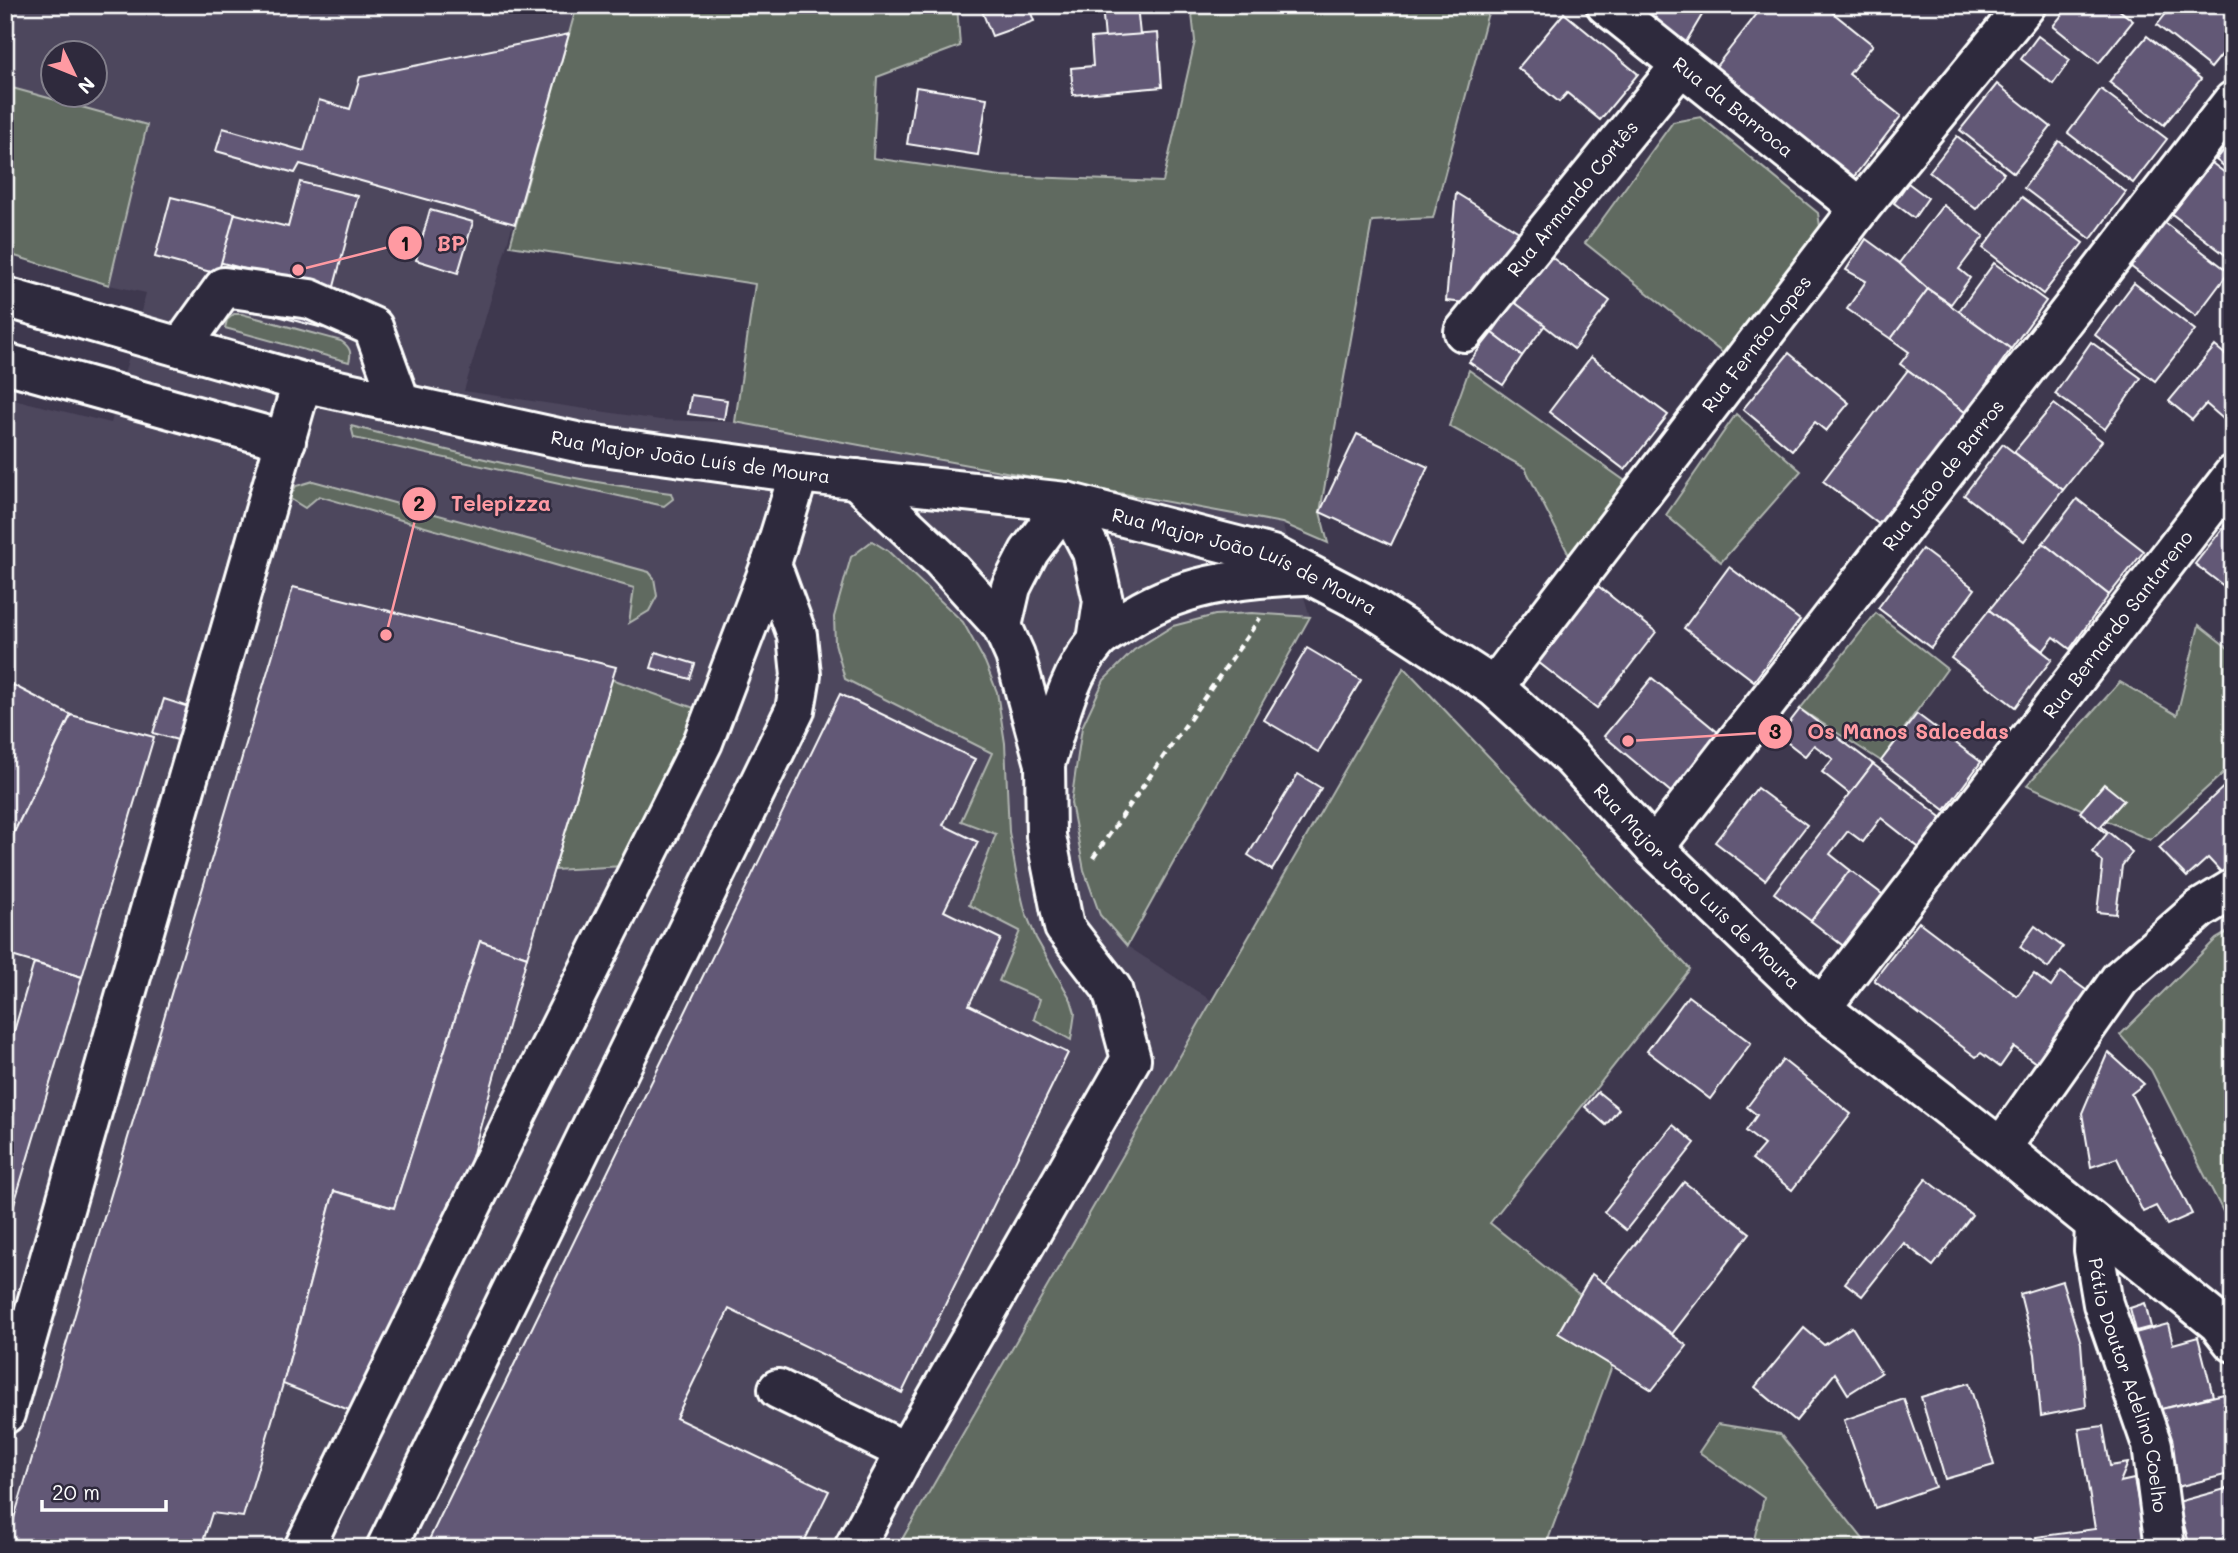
<svg xmlns="http://www.w3.org/2000/svg" width="2238" height="1553" font-family="Mali,sans-serif">
<style>
.built{fill:#4d465d;fill-rule:evenodd}
.green{fill:#606b60;stroke:#b0b5b0;stroke-width:2}
.building{fill:#625976;stroke:#fff;stroke-width:2}
.lines{fill:none;stroke-linecap:round;stroke-linejoin:round}
.minor-casing{stroke:#fff;stroke-width:44}
.path{stroke:#fff;stroke-width:4.5;stroke-dasharray:7 5;stroke-linecap:butt}
.minor{stroke:#2f2a3d;stroke-width:38}
.labels{text-anchor:middle;stroke-width:5;stroke-linejoin:round;paint-order:stroke}
.street-label{font-size:19px;fill:#fff;stroke:#2f2a3d}
.leader{fill:none;stroke:#ff9aa2;stroke-width:2.5}
.callout-dot{fill:#ff9aa2;stroke:#2f2a3d;stroke-width:2.5}
.mark-label{font-size:21px;text-anchor:middle;font-weight:bold;fill:#111}
.callout-label{font-size:21px;text-anchor:middle;font-weight:bold;fill:#ff9aa2;stroke:#2f2a3d;stroke-width:5;stroke-linejoin:round;paint-order:stroke}
</style>
<rect width="100%" height="100%" fill="#3e384e"/>
<filter id="ink" filterUnits="userSpaceOnUse"><feTurbulence type="fractalNoise" baseFrequency=".0143" numOctaves="2"/><feDisplacementMap in="SourceGraphic" scale="14" xChannelSelector="R" yChannelSelector="G"/><feConvolveMatrix kernelMatrix="1 2 1 2 8 2 1 2 1" color-interpolation-filters="sRGB"/></filter>
<g filter="url(#ink)">
<path class="built" d="M5,5H577L464,391L660,420L735,422L1282,523L1310,617L1127,946L1212,1001L897,1548H5V397L111,423L146,293L109,285L147,126L5,86ZM52,52H94V94H52Z"/>
<g class="green">
<polygon points="577,5 957,5 960,46 877,77 873,158 1001,176 1163,182 1195,41 1191,5 1490,5 1433,218 1372,221 1320,512 1328,543 1282,523 735,422 755,284 510,246"/>
<polygon points="5,86 147,125 109,285 5,253"/>
<polygon points="1701,117 1818,213 1820,226 1729,358 1585,243 1673,122"/>
<path d="M234,314H242L341,341C350,347 352,352 349,362L225,328L227,320Z"/>
<polygon points="1469,370 1628,483 1569,555 1525,468 1449,426"/>
<polygon points="1736,414 1801,471 1721,562 1666,515"/>
<path d="M351,426C456,453 564,480 671,493L673,499L664,506L354,438Z"/>
<polygon points="313,481 649,572 654,578 657,596 649,611 629,623 634,588 319,496 305,508 289,498 296,486"/>
<polygon points="872,541 888,551 963,622 985,662 997,692 1005,743 1009,832 1017,878 1025,911 1036,938 1071,1000 1075,1013 1071,1040 1034,1019 1040,999 999,981 1020,931 969,905 996,834 961,821 992,753 845,679 835,643 834,617 851,557"/>
<polygon points="1252,613 1310,617 1127,946 1100,915 1084,870 1071,803 1082,727 1104,680 1134,650 1173,626 1215,615"/>
<polygon points="1876,613 1947,669 1881,761 1800,709"/>
<polygon points="2199,625 2233,652 2233,764 2150,840 2027,785 2120,682 2177,715"/>
<polygon points="1404,667 1690,969 1490,1223 1580,1295 1558,1333 1612,1366 1545,1548 897,1548"/>
<polygon points="612,679 700,710 624,866 554,870"/>
<polygon points="2233,929 2233,1231 2151,1070 2120,1035 2216,939"/>
<polygon points="1718,1424 1780,1434 1870,1548 1752,1548 1764,1498 1699,1452"/>
</g>
<g class="building">
<polygon points="1028,5 1034,21 992,36 980,6"/>
<polygon points="1102,5 1137,5 1140,35 1105,39"/>
<polygon points="1652,5 1708,5 1686,42 1649,15"/>
<polygon points="1764,5 1823,5 1873,45 1849,74 1901,116 1852,179 1714,69"/>
<polygon points="2070,5 2113,5 2133,21 2099,63 2053,26"/>
<polygon points="2173,5 2227,5 2233,10 2233,41 2211,68 2157,25"/>
<polygon points="1564,13 1638,74 1600,120 1567,93 1559,102 1518,68"/>
<polygon points="1158,33 1162,87 1073,95 1071,68 1093,66 1091,38"/>
<polygon points="569,34 515,224 300,164 295,173 216,151 223,128 304,151 319,100 350,109 360,77"/>
<polygon points="2038,36 2070,60 2053,84 2021,59"/>
<polygon points="2147,36 2201,79 2164,125 2109,82"/>
<polygon points="1997,84 2051,127 2014,173 1960,130"/>
<polygon points="916,87 987,98 978,155 907,144"/>
<polygon points="2101,89 2167,139 2133,183 2068,133"/>
<polygon points="1957,136 2004,173 1976,209 1929,172"/>
<polygon points="2233,139 2233,173 2216,160"/>
<polygon points="2059,141 2126,192 2091,239 2024,188"/>
<polygon points="2212,163 2233,179 2232,260 2172,214"/>
<polygon points="300,182 358,196 323,328 266,313 275,277 215,261 228,212 288,227"/>
<polygon points="1908,183 1928,198 1914,218 1894,203"/>
<polygon points="1456,193 1519,232 1467,303 1446,301"/>
<polygon points="171,197 235,213 218,274 155,257"/>
<polygon points="2022,197 2083,243 2043,294 1983,248"/>
<polygon points="1943,205 1984,236 1959,269 1970,278 1951,304 1928,289 1899,263"/>
<polygon points="430,210 473,222 458,273 416,260"/>
<polygon points="2164,222 2229,272 2196,316 2130,266"/>
<polygon points="1866,239 1899,263 1928,289 1891,339 1847,309 1866,281 1846,270"/>
<polygon points="1550,256 1610,301 1574,349 1514,302"/>
<polygon points="1994,263 2046,301 2011,349 1959,311"/>
<polygon points="2134,283 2195,330 2155,381 2095,335"/>
<polygon points="1928,289 2011,349 1966,413 1900,364 1909,352 1891,339"/>
<polygon points="1514,302 1545,325 1522,356 1492,333"/>
<polygon points="1492,333 1522,356 1503,385 1469,362"/>
<polygon points="2091,342 2141,378 2105,429 2055,394"/>
<polygon points="2215,346 2233,361 2233,420 2229,424 2206,404 2192,420 2169,401"/>
<polygon points="1789,353 1849,403 1826,431 1815,422 1792,450 1743,409"/>
<polygon points="1591,357 1668,415 1625,470 1549,412"/>
<polygon points="1908,370 1966,413 1880,525 1823,481"/>
<polygon points="691,395 727,400 724,419 688,414"/>
<polygon points="2054,404 2102,441 2063,490 2014,452"/>
<polygon points="1357,434 1428,467 1391,545 1320,512"/>
<polygon points="2003,444 2063,490 2024,541 1964,495"/>
<polygon points="2077,499 2144,551 2109,595 2043,543"/>
<polygon points="2233,515 2233,593 2195,564"/>
<polygon points="2043,543 2109,595 2070,649 2054,637 2043,651 1989,610"/>
<polygon points="1922,549 1975,589 1931,648 1878,608"/>
<polygon points="1729,567 1800,620 1754,681 1684,628"/>
<polygon points="1598,586 1656,632 1597,708 1538,662"/>
<polygon points="293,587 616,667 527,957 480,941 394,1208 334,1191 283,1384 243,1517 212,1513 201,1548 5,1548"/>
<polygon points="1989,610 2052,659 2015,707 1951,658"/>
<polygon points="1307,648 1361,680 1318,752 1264,720"/>
<polygon points="656,652 695,664 690,679 651,668"/>
<polygon points="1652,678 1720,734 1672,793 1604,736"/>
<polygon points="5,681 71,715 5,851"/>
<polygon points="840,694 975,759 943,825 978,842 944,911 1001,939 969,1005 1068,1053 902,1393 729,1309 676,1418 829,1491 801,1548 425,1548"/>
<polygon points="164,699 192,708 181,741 153,733"/>
<polygon points="1800,709 1873,764 1850,794 1822,772 1833,759 1814,745 1805,756 1779,736"/>
<polygon points="1917,714 1981,762 1945,810 1881,761"/>
<polygon points="71,715 154,737 82,977 5,954 5,851"/>
<polygon points="1873,764 1945,820 1922,850 1881,818 1863,842 1848,831 1830,854 1850,870 1811,921 1774,893"/>
<polygon points="1298,774 1321,788 1272,870 1248,855"/>
<polygon points="2233,778 2233,862 2222,873 2208,858 2187,877 2159,848"/>
<polygon points="2104,784 2124,800 2101,826 2132,852 2122,866 2116,914 2097,912 2103,862 2092,852 2107,834 2080,812"/>
<polygon points="1757,788 1807,825 1765,880 1715,842"/>
<polygon points="1850,870 1886,897 1846,948 1811,921"/>
<polygon points="1919,922 2017,996 2034,974 2051,987 2061,972 2090,993 2036,1063 2014,1047 2000,1067 1981,1053 1976,1057 1874,980"/>
<polygon points="2035,926 2063,947 2048,968 2020,947"/>
<polygon points="480,941 527,957 450,1237 359,1414 283,1384 334,1191 394,1208"/>
<polygon points="34,963 82,977 5,1234 5,1062"/>
<polygon points="1688,996 1751,1043 1710,1099 1647,1051"/>
<polygon points="2108,1052 2144,1084 2131,1094 2192,1214 2167,1225 2156,1206 2143,1212 2117,1158 2091,1167 2082,1113"/>
<polygon points="1783,1060 1851,1114 1792,1190 1752,1159 1764,1145 1746,1131 1757,1115 1747,1107"/>
<polygon points="1598,1092 1619,1109 1606,1125 1585,1107"/>
<polygon points="1673,1125 1695,1143 1626,1230 1604,1212"/>
<polygon points="1926,1179 1972,1215 1933,1266 1904,1243 1862,1296 1845,1283"/>
<polygon points="1684,1182 1750,1233 1672,1334 1605,1283"/>
<polygon points="1592,1274 1687,1346 1652,1390 1558,1333"/>
<polygon points="2062,1281 2081,1343 2086,1407 2041,1416 2035,1354 2020,1294"/>
<polygon points="2145,1303 2151,1327 2136,1331 2130,1308"/>
<polygon points="2168,1324 2173,1344 2198,1337 2213,1396 2143,1414 2124,1336"/>
<polygon points="1852,1327 1881,1373 1848,1394 1835,1373 1796,1421 1755,1387 1804,1328 1824,1345"/>
<polygon points="1969,1383 1994,1465 1945,1479 1921,1397"/>
<polygon points="2224,1394 2233,1429 2233,1473 2173,1488 2153,1411"/>
<polygon points="1904,1399 1935,1487 1875,1508 1844,1420"/>
<polygon points="2103,1426 2110,1466 2128,1463 2120,1482 2134,1479 2147,1548 2038,1548 2036,1537 2095,1529 2079,1429"/>
<polygon points="2229,1488 2233,1504 2233,1536 2190,1547 2178,1502"/>
</g>
<g class="lines">
<g class="minor-casing">
<g id="minor">
<path id="s1" d="M1606,5L1860,208"/>
<path id="s2" d="M5,297L302,382L581,443L799,473L1066,502L1272,555L1366,604L1494,687L1572,758L1654,848L1821,1008L2001,1148L2218,1323L2233,1342"/>
<path id="s3" d="M1464,332L1681,65"/>
<polyline points="181,347 224,287 310,299 373,327 401,404"/>
<polyline points="5,363 286,441"/>
<polyline points="1002,626 1011,587 1029,552 1066,502 1092,552 1103,601 1097,641"/>
<path id="s4" d="M1494,687L1860,208L2026,5"/>
<path d="M1045,764C1058,723 1067,676 1096,642C1103,634 1114,629 1122,623C1178,584 1239,578 1305,575"/>
<path id="s5" d="M1654,848L2233,101"/>
<path id="s6" d="M1821,1008L2233,475"/>
<polyline points="2001,1148 2120,979 2200,909 2233,889"/>
<path id="s7" d="M2095,1224L2094,1250L2103,1304L2152,1445L2165,1548"/>
<polyline points="778,1389 906,1452"/>
<polyline points="5,1414 302,382"/>
<polyline points="304,1548 519,1109 703,742 771,564 799,473"/>
<polyline points="386,1548 795,710 801,675 797,635 771,564"/>
<polyline points="854,1548 906,1452 1131,1059 1112,989 1064,927 1046,836 1045,764 1015,655 1002,626 941,559 856,479"/>
</g>
</g>
<polyline class="path" points="1093,858 1260,618"/>
<use href="#minor" class="minor"/>
</g>
</g>
<g class="labels">
<g class="street-label">
<text dy="7" stroke="none"><textPath href="#s1" startOffset="163">Rua da Barroca</textPath></text>
<text dy="7" stroke="none"><textPath href="#s3" startOffset="172">Rua Armando Cortês</textPath></text>
<text dy="7" stroke="none"><textPath href="#s4" startOffset="432">Rua Fernão Lopes</textPath></text>
<text dy="7" stroke="none"><textPath href="#s2" startOffset="705">Rua Major João Luís de Moura</textPath></text>
<text dy="7" stroke="none"><textPath href="#s5" startOffset="472">Rua João de Barros</textPath></text>
<text dy="7" stroke="none"><textPath href="#s2" startOffset="1272">Rua Major João Luís de Moura</textPath></text>
<text dy="7" stroke="none"><textPath href="#s6" startOffset="485">Rua Bernardo Santareno</textPath></text>
<text dy="7" stroke="none"><textPath href="#s2" startOffset="1839">Rua Major João Luís de Moura</textPath></text>
<text dy="7" stroke="none"><textPath href="#s7" startOffset="166">Pátio Doutor Adelino Coelho</textPath></text>
</g>
</g>
<path class="leader" d="M298 270L405 243M386 635L419 504M1628 741L1775 732"/>
<g class="callout-dot">
<circle cx="298" cy="270" r="7"/>
<circle cx="386" cy="635" r="7"/>
<circle cx="1628" cy="741" r="7"/>
<circle cx="405" cy="243" r="18"/>
<circle cx="419" cy="504" r="18"/>
<circle cx="1775" cy="732" r="18"/>
</g>
<g class="mark-label">
<text x="405" y="251">1</text>
<text x="419" y="511">2</text>
<text x="1775" y="739">3</text>
</g>
<g class="callout-label">
<text x="451" y="251">BP</text>
<text x="501" y="511">Telepizza</text>
<text x="1908" y="739">Os Manos Salcedas</text>
</g>
<rect width="2238" height="1553" fill="none" stroke="#2f2a3d" stroke-width="28"/>
<rect x="14" y="14" width="2210" height="1525" fill="none" stroke="#fff" stroke-width="2.5" filter="url(#ink)"/>
<g transform="translate(74 74) rotate(133)"><circle r="33" fill="#2f2a3d" stroke="#827f8b" stroke-width="2"/>
<path d="M0-5L12 26L0 18L-12 26Z" fill="#ff9aa2"/>
<text y="-10" font-size="19" font-weight="bold" text-anchor="middle" fill="#ffffff">N</text>
</g>
<path d="M42 1500v10h124v-10" fill="none" stroke="#ffffff" stroke-width="3.5"/>
<text x="52" y="1500" font-size="21" fill="#ffffff" stroke="#2f2a3d" stroke-width="5" paint-order="stroke">20 m</text>
</svg>
